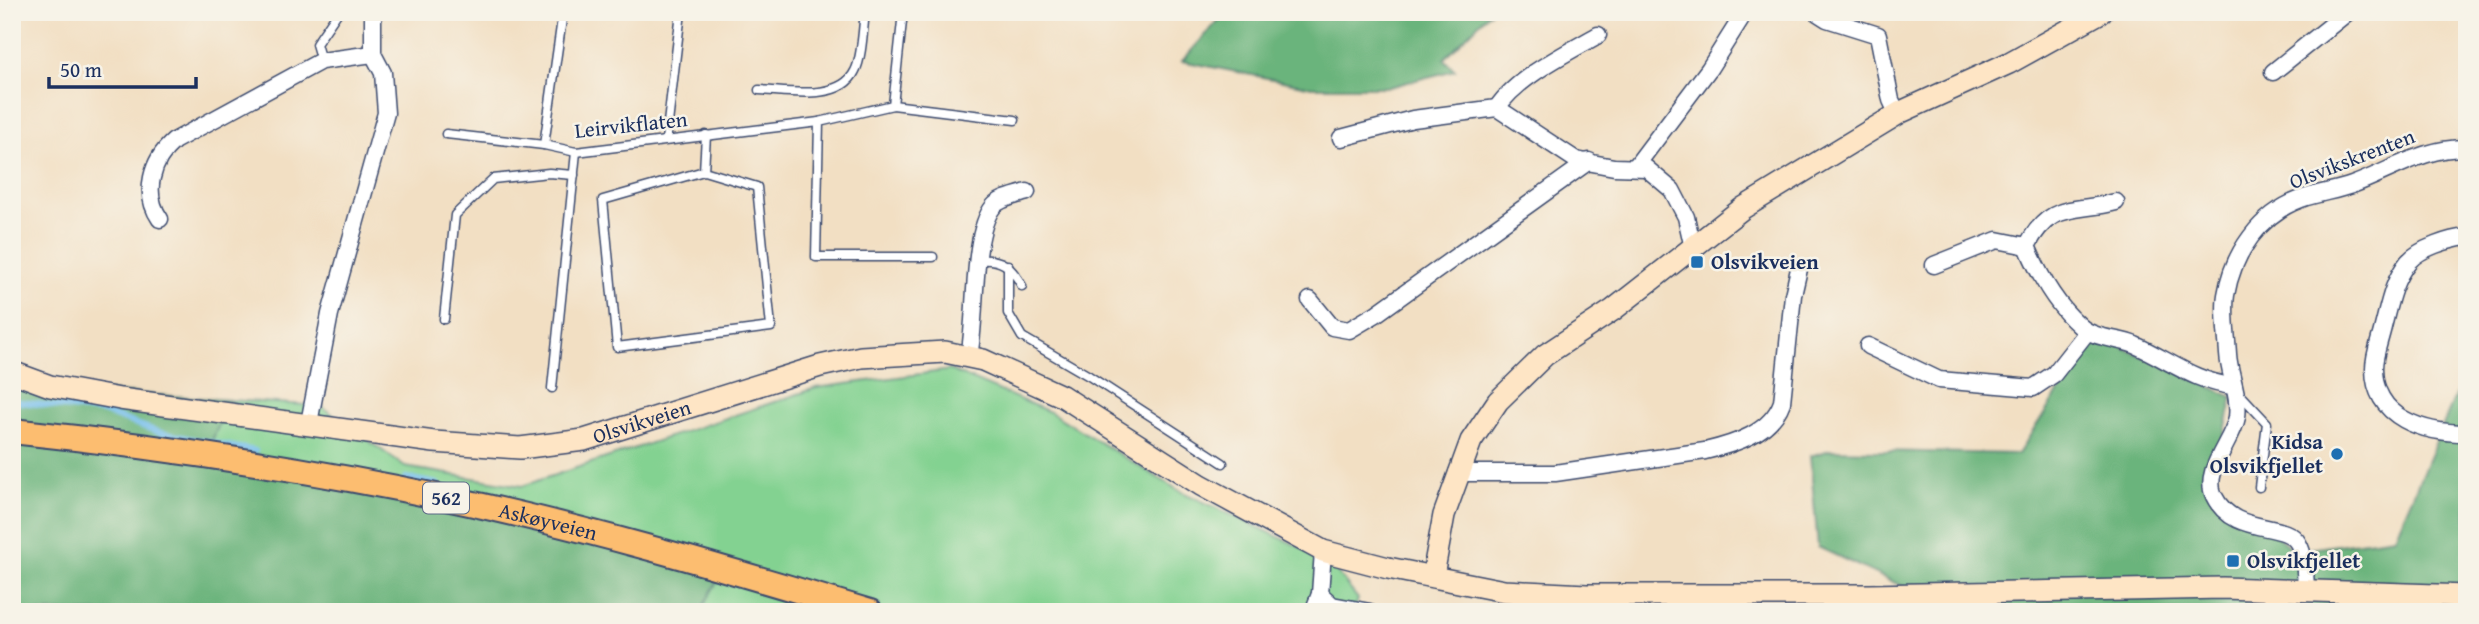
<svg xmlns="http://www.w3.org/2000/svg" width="2479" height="624" font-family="'Gentium Book Plus',serif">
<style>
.green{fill:#83d291;stroke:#4f8078;stroke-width:2}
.forest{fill:#6ab47b;stroke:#42726c;stroke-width:2}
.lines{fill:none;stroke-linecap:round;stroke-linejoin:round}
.stream{stroke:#73beec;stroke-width:6}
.lane-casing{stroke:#3b496d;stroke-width:11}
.street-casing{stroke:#3b496d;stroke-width:19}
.secondary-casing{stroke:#3b496d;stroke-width:24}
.primary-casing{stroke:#3b496d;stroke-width:28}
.lane{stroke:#fff;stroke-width:8}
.street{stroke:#fff;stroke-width:16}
.secondary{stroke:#fee5c5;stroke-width:21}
.primary{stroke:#fcbd6f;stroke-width:24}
.poi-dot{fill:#1f6fb2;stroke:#f7f3e8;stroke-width:2.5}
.labels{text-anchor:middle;stroke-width:5;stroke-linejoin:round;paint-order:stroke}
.shield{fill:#f7f3e8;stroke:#5d6a87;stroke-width:2}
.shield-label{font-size:19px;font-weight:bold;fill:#1b2f5e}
.street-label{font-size:21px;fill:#1b2f5e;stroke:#f7f3e8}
.poi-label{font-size:21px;font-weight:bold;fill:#1b2f5e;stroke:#f7f3e8;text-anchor:start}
</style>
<rect width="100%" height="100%" fill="#f7f3e8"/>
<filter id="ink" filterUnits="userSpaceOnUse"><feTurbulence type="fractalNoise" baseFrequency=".0143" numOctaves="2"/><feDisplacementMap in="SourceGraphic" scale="14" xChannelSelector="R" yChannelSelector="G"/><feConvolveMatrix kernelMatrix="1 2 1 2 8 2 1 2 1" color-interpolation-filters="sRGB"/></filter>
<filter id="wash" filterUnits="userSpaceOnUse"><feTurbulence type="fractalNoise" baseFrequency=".00686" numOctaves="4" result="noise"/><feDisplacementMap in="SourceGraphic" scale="28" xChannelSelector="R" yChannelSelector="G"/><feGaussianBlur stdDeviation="1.57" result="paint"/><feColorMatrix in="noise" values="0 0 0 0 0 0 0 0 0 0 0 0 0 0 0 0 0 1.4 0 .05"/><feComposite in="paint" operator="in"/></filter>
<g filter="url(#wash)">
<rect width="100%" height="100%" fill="#f2dfc3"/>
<polygon class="green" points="950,370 1050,412 1180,491 1326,559 1358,599 1354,612 418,612 210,490 210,442 230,400 321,406 405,467 522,486 816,388"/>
<g class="forest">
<polygon points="1226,12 1490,12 1444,59 1455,70 1389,87 1312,87 1182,61"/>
<polygon points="2096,335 2233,397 2213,481 2294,551 2395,537 2467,369 2467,612 1906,612 1906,588 1818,547 1810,456 1830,450 2018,454"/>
<polygon points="12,378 23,386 230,400 210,445 728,562 700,612 12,612"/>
</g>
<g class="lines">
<g class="stream">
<polyline points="12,401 103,412 161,433 255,451"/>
<polyline points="406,478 437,484"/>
</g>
</g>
</g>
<g filter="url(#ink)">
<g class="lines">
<g class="lane-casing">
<g id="lane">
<polyline points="903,12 893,105 819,122 816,257 933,257"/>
<polyline points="321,61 316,44 338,12"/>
<path d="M759,90C787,91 840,102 855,71C862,59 863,27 865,12"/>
<polyline points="893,105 1015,120"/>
<polyline points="446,134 544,145 576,152 819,122"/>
<polyline points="666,140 681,12"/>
<polyline points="544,145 563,12"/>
<polyline points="704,171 757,187 771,327 617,347 603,200 704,171 706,135"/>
<path d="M979,260C1002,258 1011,266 1022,286"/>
<polyline points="1008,265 1008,313 1022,337 1089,376 1223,463"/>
<polyline points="444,319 455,215 493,179 549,173 574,175"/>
<polyline points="552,388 576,152"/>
<polyline points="2237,391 2267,423 2259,487"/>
</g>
</g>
<g class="street-casing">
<g id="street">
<polyline points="1816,12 1827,19 1878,35 1891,100 1898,115"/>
<polyline points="2273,72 2348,12"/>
<path d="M1497,108C1517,77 1567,53 1598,35"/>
<polyline points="1341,138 1413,119 1497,108 1576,160 1614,167 1646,168 1672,190 1686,217 1693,248"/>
<polyline points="1636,166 1709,69 1745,12"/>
<path d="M2116,202C2074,213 2050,201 2027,246C2039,275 2056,305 2080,326C2094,339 2118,338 2135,345C2169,360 2195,382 2233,386"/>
<path d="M160,219C142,193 152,160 174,141L321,61L373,54"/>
<path d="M2467,237C2449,239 2420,248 2408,262C2393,281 2389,304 2383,327C2380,340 2374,355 2374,368C2374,419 2424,433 2467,433"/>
<polyline points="1934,265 1997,240 2027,246"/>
<polyline points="1310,300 1332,327 1349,330 1376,314 1589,161"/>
<polyline points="1868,346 1939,380 2033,388 2054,374 2087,332"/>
<path d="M969,356C977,319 971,235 993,207C1000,198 1016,196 1027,192"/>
<polyline points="309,423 330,314 386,113 383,73 373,54 373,12"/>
<path d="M1457,473H1555L1705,451C1735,444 1771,433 1782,402L1793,295L1799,269"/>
<path d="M2306,590C2305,575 2306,557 2298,543C2285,520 2234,537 2214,496C2202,471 2233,441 2237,417C2240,396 2229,374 2228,354C2227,335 2223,313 2226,295C2233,253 2260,214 2301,199C2317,193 2335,191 2352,185C2391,171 2424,147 2467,148"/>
<polyline points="1320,594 1332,605 1370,612"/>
<polyline points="1313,612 1320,594 1323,551"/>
</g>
</g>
<g class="secondary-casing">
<g id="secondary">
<path id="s1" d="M12,372L50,386L120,399L434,442L520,448L584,440L820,366L861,357L945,352L983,360L1062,396L1201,485L1323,551L1388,568L1504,591L1587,595H1870L2223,588L2467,596"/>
<polyline points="1433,575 1444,515 1471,441 1498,401 1545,355 1613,310 1743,208 1901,112 2009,63 2101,12"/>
</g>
</g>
<g class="primary-casing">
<g id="primary">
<path id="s2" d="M12,431C158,446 303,468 446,498C589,528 730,570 870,612"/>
</g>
</g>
<use href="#lane" class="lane"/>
<use href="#street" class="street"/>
<use href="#secondary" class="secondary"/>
<use href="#primary" class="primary"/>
</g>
</g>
<g class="poi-dot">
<rect x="1690" y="255" width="14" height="14" rx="3.5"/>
<circle cx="2337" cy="454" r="7"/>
<rect x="2226" y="554" width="14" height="14" rx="3.5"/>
</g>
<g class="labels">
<rect class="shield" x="423" y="482.5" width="46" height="31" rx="5"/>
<g class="shield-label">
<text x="446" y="505">562</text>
</g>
<g class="street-label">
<text transform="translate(631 125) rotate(-6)" y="7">Leirvikflaten</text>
<text transform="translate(2352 159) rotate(-21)" y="7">Olsvikskrenten</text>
<text dy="7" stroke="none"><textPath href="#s1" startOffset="640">Olsvikveien</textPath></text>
<text dy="7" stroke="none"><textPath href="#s2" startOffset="544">Askøyveien</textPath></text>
</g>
<g class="poi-label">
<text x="1711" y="269">Olsvikveien</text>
<text x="2323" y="449" text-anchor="end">Kidsa<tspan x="2323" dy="24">Olsvikfjellet</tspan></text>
<text x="2247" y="568">Olsvikfjellet</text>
</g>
</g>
<rect width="2479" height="624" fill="none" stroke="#f7f3e8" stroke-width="42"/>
<path d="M49 77v10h147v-10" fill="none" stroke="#1b2f5e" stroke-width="3.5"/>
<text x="60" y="77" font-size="21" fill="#1b2f5e" stroke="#f7f3e8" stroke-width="5" paint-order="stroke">50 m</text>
</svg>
